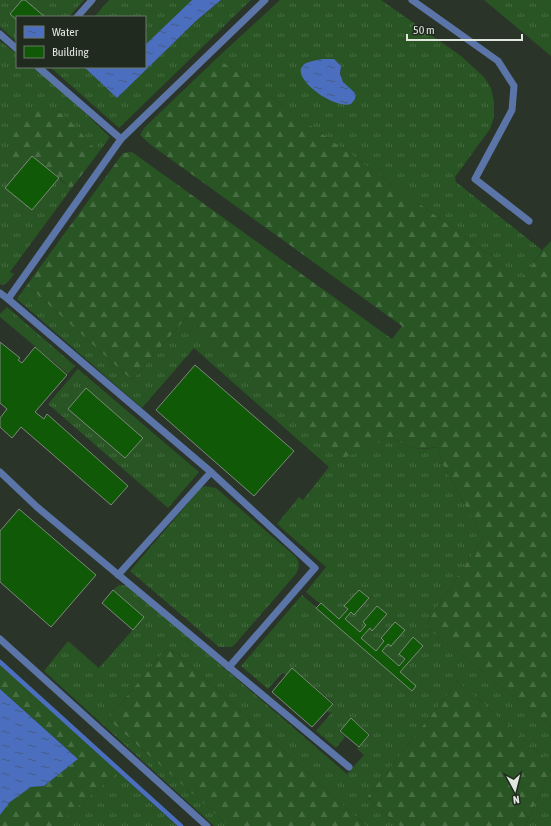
<svg xmlns="http://www.w3.org/2000/svg" width="551" height="826" font-family="'Asap Condensed',sans-serif">
<style>
.grass{fill:url(#grass-tufts);fill-rule:evenodd}
.forest{fill:url(#forest-firs)}
.water{fill:url(#water-ripples)}
.lines{fill:none;stroke-linecap:round;stroke-linejoin:round}
.stream{stroke:#4b6fbe;stroke-width:4.5}
.building{fill:#105907;stroke:#7d897b}
.service{stroke:#5c75a8;stroke-width:7}
</style>
<defs>
<pattern id="grass-tufts" width="24" height="20" patternUnits="userSpaceOnUse"><rect width="24" height="20" fill="#285523"/><path d="M3 7l-1-3M5 7V3M7 7l1-3M15 17l-1-3M17 17v-4M19 17l1-3" fill="none" stroke="#476d42"/></pattern>
<pattern id="forest-firs" width="22" height="20" patternUnits="userSpaceOnUse"><rect width="22" height="20" fill="#285523"/><path d="M5 1l3.5 6h-7zM16 11l3.5 6h-7z" fill="#476d42"/></pattern>
<pattern id="water-ripples" width="26" height="14" patternUnits="userSpaceOnUse"><rect width="26" height="14" fill="#4b6fbe"/><path d="M2 4q2-2 4 0t4 0M15 11q2-2 4 0t4 0" fill="none" stroke="#475c87"/></pattern>
</defs>
<rect width="100%" height="100%" fill="#2a3428"/>
<g class="grass">
<polygon points="0,0 84,0 69,17 17,17 17,42 0,27"/>
<polygon points="109,0 192,0 145,45 145,17 94,17"/>
<polygon points="221,0 251,0 119,128 50,67 84,67 117,98 197,20"/>
<path d="M280,0H381L461,56L484,77L491,88L494,102V117L490,129L455,177L456,182L542,250L520,283L493,257L217,58ZM322,59H329L341,69C338,81 347,86 355,93C336,94 321,100 309,83C305,78 302,78 301,70L306,63Z"/>
<polygon points="484,0 551,0 551,56"/>
<path d="M0,41L17,54V67H33L61,90L110,137L99,152C84,140 73,124 58,111L40,168L48,169L71,189L10,272L14,274L8,282L3,285L0,284Z"/>
<path d="M27,285L132,380L186,318L342,458L391,437C409,448 417,451 439,447L441,461L483,538L425,626L551,726V764L458,681L367,797L400,826H366L178,654L166,649L108,719L229,826H214L44,671L68,641L99,668L144,617L113,590L119,585L129,586L347,774L364,755L357,749L370,735L351,718L339,731L345,737L336,748L316,731L332,712L329,713L327,711L334,703L292,668L286,675L282,673L268,689L241,666L302,595L412,690L416,686L306,592L326,567L277,524L299,497L303,500L329,467L194,348L142,408L17,299Z"/>
<polygon points="7,307 75,366 68,374 0,317 0,314"/>
<polygon points="78,369 199,472 168,508 48,404"/>
<path d="M205,486L216,488L295,556C300,562 300,568 295,575L236,643L232,647H219L130,571L201,488Z"/>
<polygon points="551,768 551,826 525,826"/>
<polygon points="118,772 177,826 55,826"/>
</g>
<g class="forest">
<path d="M217,58L493,257L520,282L544,248L551,241V726L425,626L483,538L441,461L439,447C415,450 411,449 391,437L342,459L186,318L132,380L27,285L123,153L132,152L392,339L402,326L151,145L140,135L144,128Z"/>
<path d="M42,108C66,106 82,138 99,152L71,189C65,184 55,171 46,169C35,166 26,175 15,170C3,145 17,120 42,108Z"/>
<polygon points="166,649 178,654 366,826 229,826 108,719"/>
<polygon points="0,664 118,772 55,826 0,826 0,815 10,802 31,787 44,786 78,759 0,689"/>
<polygon points="458,681 551,764 551,768 525,826 400,826 367,797"/>
</g>
<g class="water">
<polygon points="192,0 221,0 197,20 117,98 84,67 145,67 145,45"/>
<path d="M322,59H334L341,66L340,74L343,82L355,93V99L351,104C333,110 285,74 306,63C311,61 317,60 322,59Z"/>
<polygon points="0,689 78,759 44,786 31,787 10,802 0,815"/>
</g>
<g class="lines">
<polyline class="stream" points="0,662 181,826"/>
</g>
<g class="building">
<polygon points="22,0 25,0 45,17 17,17 17,20 10,14"/>
<polygon points="32,156 59,178 32,210 5,188"/>
<polygon points="0,342 20,358 18,360 22,363 35,347 67,375 35,412 44,419 47,414 128,486 111,505 21,427 12,438 0,427 0,418 7,409 0,403"/>
<polygon points="195,365 294,451 254,496 156,410"/>
<polygon points="86,388 143,438 125,458 68,409"/>
<polygon points="19,509 96,575 51,627 0,582 0,531"/>
<polygon points="113,590 144,617 133,630 102,603"/>
<polygon points="359,590 369,598 354,615 351,612 345,619 360,632 366,625 363,622 377,606 387,614 372,631 370,628 361,638 376,651 384,641 381,638 395,622 405,630 391,646 388,644 382,651 399,666 405,659 399,654 413,637 423,646 400,672 416,686 412,691 316,608 321,603 339,619 348,609 344,606"/>
<polygon points="292,668 333,704 312,727 272,692"/>
<polygon points="351,718 369,735 359,747 340,731"/>
</g>
<g class="lines">
<g class="service">
<polyline points="412,0 498,61 514,86 512,110 475,179 529,221"/>
<polyline points="77,17 92,0"/>
<polyline points="0,34 17,49"/>
<polyline points="38,67 121,139"/>
<polyline points="0,293 8,299 121,139 265,0"/>
<polyline points="8,299 211,472 315,568 229,667"/>
<polyline points="0,472 37,507 349,767"/>
<polyline points="118,575 211,472"/>
<polyline points="0,639 207,826"/>
</g>
</g>
<rect x="16" y="16" width="130" height="52" fill="#202a1f" stroke="#6d766c"/>
<rect x="24" y="26" width="20" height="12" fill="url(#water-ripples)" stroke="#6d766c"/>
<text x="52" y="36" font-size="12" fill="#e0e7df">Water</text>
<rect x="24" y="46" width="20" height="12" fill="#105907" stroke="#6d766c"/>
<text x="52" y="56" font-size="12" fill="#e0e7df">Building</text>
<g transform="translate(515 790) rotate(173)" stroke="#202a1f" stroke-width="3" paint-order="stroke">
<path d="M0-3L7 15L0 10L-7 15Z" fill="#e0e7df"/>
<text y="-6" font-size="11" font-weight="bold" text-anchor="middle" fill="#e0e7df">N</text>
</g>
<path d="M407 34v6h115v-6" fill="none" stroke="#e0e7df" stroke-width="2"/>
<text x="413" y="34" font-size="12" fill="#e0e7df" stroke="#202a1f" stroke-width="3" paint-order="stroke">50 m</text>
</svg>
